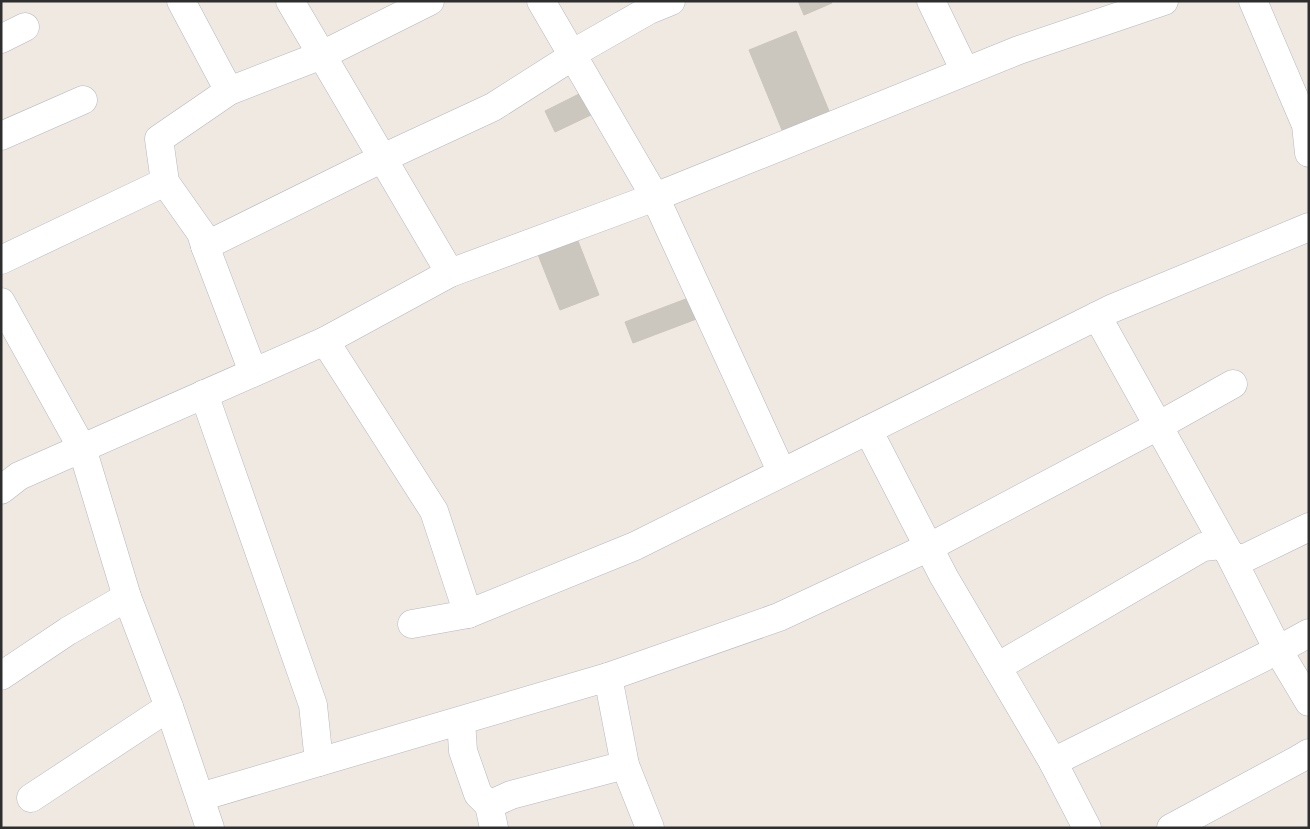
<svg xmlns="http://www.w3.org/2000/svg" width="1310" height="829" font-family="Rubik,sans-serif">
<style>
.building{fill:#cbc7bf;stroke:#cbc5ba}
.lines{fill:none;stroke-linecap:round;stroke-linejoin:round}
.street-casing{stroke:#b4b7c1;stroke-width:29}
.street{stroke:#fff;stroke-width:28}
</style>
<rect width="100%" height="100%" fill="#efe9e1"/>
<g class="building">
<polygon points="798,1 831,1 832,3 804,15"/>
<polygon points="796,31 829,111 782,130 749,50"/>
<polygon points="583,92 593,114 555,132 545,111"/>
<polygon points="578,241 599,295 560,310 537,252 550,247 552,251"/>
<polygon points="699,294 707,315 633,343 625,322"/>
</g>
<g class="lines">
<g class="street-casing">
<g id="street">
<polyline points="181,1 229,91"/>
<polyline points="290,1 450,273"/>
<polyline points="541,1 655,197 777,462"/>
<polyline points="931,1 965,71"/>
<polyline points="1253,1 1306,125 1309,153"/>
<polyline points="1,39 25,27"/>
<polyline points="1,136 83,100"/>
<polyline points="205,246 383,158 493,107 573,56 584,47 649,10 671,1"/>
<polyline points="1,260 165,182"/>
<polyline points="1,302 82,448 127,597 169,707 210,828"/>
<polyline points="1097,316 1228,551 1278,650 1309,702"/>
<polyline points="325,341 434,511 468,614"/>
<polyline points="253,372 205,246 201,233 165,182 159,139 229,91 322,55 430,1"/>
<polyline points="204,394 313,705 319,762"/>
<polyline points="868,430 944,577 1053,762 1087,828"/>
<polyline points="1,490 19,476 325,341 450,273 655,197 1019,50 1164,1"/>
<polyline points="939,542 1158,426 1233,384"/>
<polyline points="412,624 468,614 635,546 1111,309 1309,227"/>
<polyline points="997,667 1203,547 1221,545 1235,558 1245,558 1309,527"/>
<polyline points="1,676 68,631 127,597"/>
<polyline points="608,677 625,765 650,828"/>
<polyline points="461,721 463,751 478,794 489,805 494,828"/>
<polyline points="1053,762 1278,650 1309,633"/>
<polyline points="200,797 608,677 779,617 929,547"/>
<polyline points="31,798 169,707"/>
<polyline points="489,805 511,795 625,765"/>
<polyline points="1171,828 1299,759 1309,753"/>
</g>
</g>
<use href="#street" class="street"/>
</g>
<rect width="1310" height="829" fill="none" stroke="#2e2e2e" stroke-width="5"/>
</svg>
